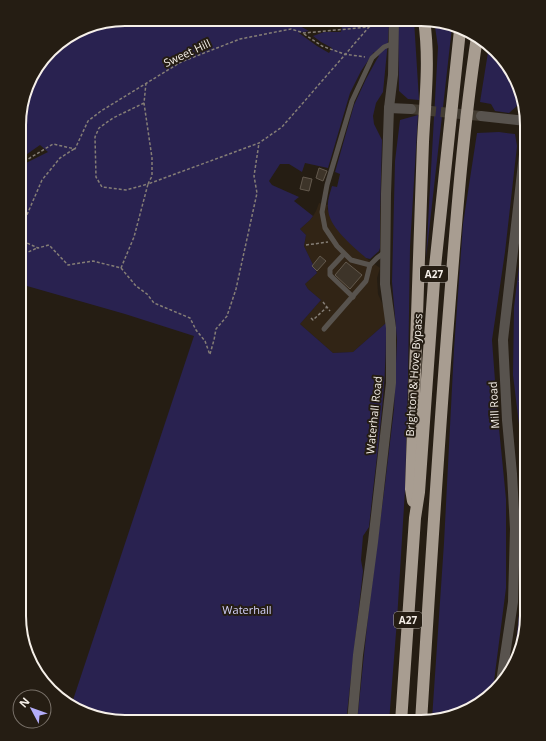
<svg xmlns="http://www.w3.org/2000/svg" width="546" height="741" font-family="'Open Sans',sans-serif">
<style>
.built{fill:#312415}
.green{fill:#292250}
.building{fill:#3d3429;stroke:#63594d}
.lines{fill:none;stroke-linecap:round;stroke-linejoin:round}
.street-tunnel{stroke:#443d33;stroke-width:10;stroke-dasharray:10 5;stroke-linecap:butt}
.path{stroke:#857e76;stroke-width:1.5;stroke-dasharray:3 2;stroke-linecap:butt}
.lane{stroke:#58534e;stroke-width:5}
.street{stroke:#58534e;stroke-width:10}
.highway{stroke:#a89d91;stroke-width:12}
.labels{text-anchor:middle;stroke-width:4;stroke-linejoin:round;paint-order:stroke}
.shield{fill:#251d13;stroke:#b7b1a9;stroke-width:1}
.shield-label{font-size:10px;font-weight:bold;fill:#f6f0e9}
.street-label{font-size:11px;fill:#f6f0e9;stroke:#251d13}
.park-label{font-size:11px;fill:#d5d3fd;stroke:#251d13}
.rim{fill:none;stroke:#f6f0e9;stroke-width:2}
</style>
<rect width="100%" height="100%" fill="#251d13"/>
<polygon class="built" points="319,203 328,205 327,209 366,258 380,268 377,278 378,294 385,310 386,323 353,352 333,353 300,324 321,300 308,289 305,284 317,273 304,246 306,235 300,229 310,220 313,216 316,211"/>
<g class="green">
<path d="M125,19H283L292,22L293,20H300L298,25L309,31L299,33L317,46L329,53L332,48L321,42L313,36L324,32H341L342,26L380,20V25L383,23L389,24L388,41L383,92L376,103L373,116L374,124L382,140L380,213V248L379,251L370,259L366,258C353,246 328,227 328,208C327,201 330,193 332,186L337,187L340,174L335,172L354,105L366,79L377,59L379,56L374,52L361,71L350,93L328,168L305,163L302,172L289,164H280L269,181L272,185L299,197L294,201L313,216L310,220L300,229L306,235L304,246L317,273L305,284L308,289L321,300L300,324L333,353L353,352L386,323C387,391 376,459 369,527L363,536L361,560L363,571L346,722L111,721L71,706L194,336L125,314L20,284V166L48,152L40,145L20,159V111L33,72L55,45L91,25Z"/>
<polygon points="398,20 414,20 419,100 408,99 399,91"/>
<polygon points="434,20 452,27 426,258 438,47"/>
<polygon points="489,46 516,78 520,93 518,105 509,113 495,111 491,104 480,102"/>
<polygon points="418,115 410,247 408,379 405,490 397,620 389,722 357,722 369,607 385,484 394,409 397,340 392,282 395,161 400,120"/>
<polygon points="499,132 515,134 517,146 505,252 492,340 497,408 506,499 506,588 493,689 468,711 432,719 444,543 454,349 463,224 477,133"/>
<polygon points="527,201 527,623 514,661 525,557 525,474 513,375 514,307"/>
</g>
<g class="building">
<polygon points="319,168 327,171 323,181 316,178"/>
<polygon points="303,177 312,179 309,191 300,189"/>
<polygon points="320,256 326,261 317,271 312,266"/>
<polygon points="346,262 362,275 350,289 335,275"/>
</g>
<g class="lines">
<polyline class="street-tunnel" points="411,109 481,116"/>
<g class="path">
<polyline points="304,34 322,46 344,54 365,57"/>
<polyline points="144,103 113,118 99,128 95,137 96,177 102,187 126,190 148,184 152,176 152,158 144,103 146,83"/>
<polyline points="74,149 60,158 42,180 23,224 20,233 27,243 38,248 49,245 68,265 93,261 121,268 136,286 147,294 154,303 190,318 196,330 205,341 210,355"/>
<polyline points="20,164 53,144 75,149 88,121 101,111 181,62 240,39 291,29 304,33 369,27 377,22 384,21"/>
<polyline points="306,245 328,242"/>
<polyline points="20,257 24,254 37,248"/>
<polyline points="121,268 134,237 148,184 259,143 282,127 369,27"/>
<polyline points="519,281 524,284 527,287"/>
<polyline points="323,302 330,311"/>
<polyline points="311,318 313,320 327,307"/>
<polyline points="210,354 214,340 216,329 227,316 236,289 257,193 254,176 259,143"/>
</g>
<g class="lane">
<polyline points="385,252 377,258 370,265 351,260 337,246 325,228 322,212 327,185 352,101 372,58 384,47 394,43"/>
<polyline points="344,254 330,269 330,275 353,297"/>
<polyline points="324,329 366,281 370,265"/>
</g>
<g class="street">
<polyline points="389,108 411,109"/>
<polyline points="481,116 526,121"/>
<polyline points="501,682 513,602 515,529 512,474 507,420 503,340 527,128"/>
<polyline points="352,722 358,655 373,542 391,383 391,328 385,284 386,194 389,108 393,75 394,20"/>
</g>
<g class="highway">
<path d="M413,501L411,489L423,142C425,102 430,60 424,20"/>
<polyline points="401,722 415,518 419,492 435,267 460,30"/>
<path d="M421,722C429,593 437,465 447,336C455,236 462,136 477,37"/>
</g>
</g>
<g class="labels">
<g class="shield">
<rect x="420" y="266" width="28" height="16" rx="3"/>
<rect x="394" y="612" width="28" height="16" rx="3"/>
</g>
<g class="shield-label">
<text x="434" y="278">A27</text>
<text x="408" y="624">A27</text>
</g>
<g class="street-label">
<text transform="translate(187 53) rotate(-25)" y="4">Sweet Hill</text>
<text transform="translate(414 375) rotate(-86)" y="4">Brighton &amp; Hove Bypass</text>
<text transform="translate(494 405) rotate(-93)" y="4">Mill Road</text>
<text transform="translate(374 415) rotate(-84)" y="4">Waterhall Road</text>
</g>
<g class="park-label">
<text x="247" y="614">Waterhall</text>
</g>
</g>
<path d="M0 0H546V741H0ZM125 26H421A99 99 0 0 1 520 125V616A99 99 0 0 1 421 715H125A99 99 0 0 1 26 616V125A99 99 0 0 1 125 26Z" fill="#251d13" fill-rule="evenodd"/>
<path class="rim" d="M125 26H421A99 99 0 0 1 520 125V616A99 99 0 0 1 421 715H125A99 99 0 0 1 26 616V125A99 99 0 0 1 125 26Z"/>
<g transform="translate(32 709) rotate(311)"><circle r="19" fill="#251d13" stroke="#797169"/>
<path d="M0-3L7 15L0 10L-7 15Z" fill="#b3adf9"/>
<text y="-6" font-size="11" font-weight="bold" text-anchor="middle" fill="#f6f0e9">N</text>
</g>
</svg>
